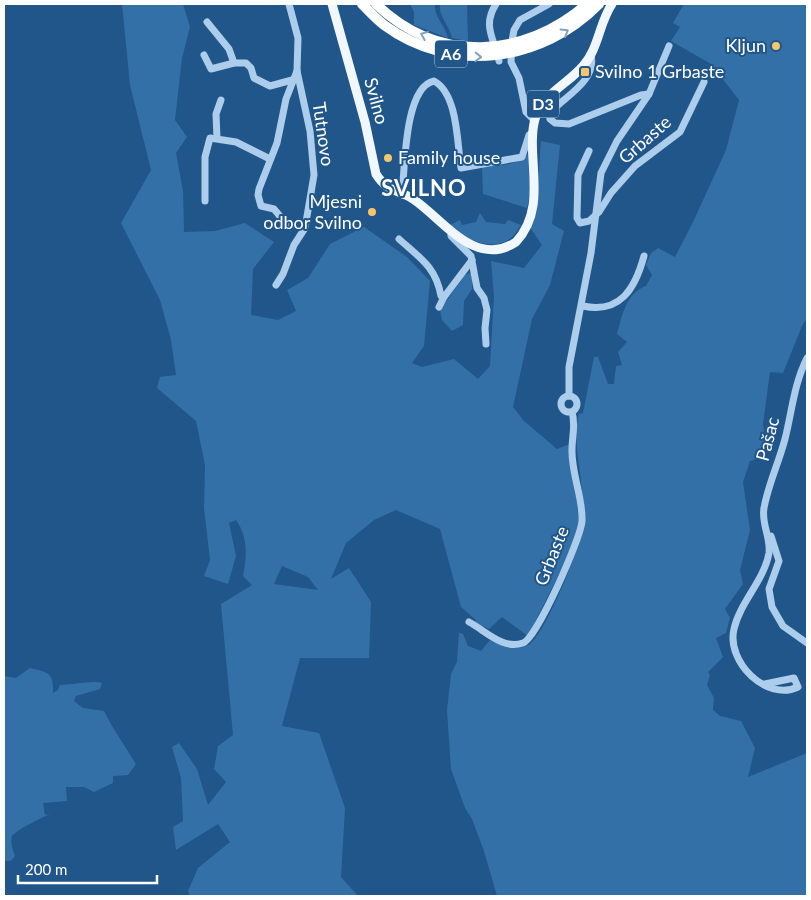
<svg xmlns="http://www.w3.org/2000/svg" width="811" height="900" font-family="Lato,sans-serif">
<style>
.green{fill:#3370a7;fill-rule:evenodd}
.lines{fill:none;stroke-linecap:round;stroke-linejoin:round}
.minor{stroke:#accdeb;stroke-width:7}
.major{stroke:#f0f7fe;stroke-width:9}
.highway{stroke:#fff;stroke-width:10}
.oneway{stroke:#84a2bf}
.poi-dot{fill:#f9c56c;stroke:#20568a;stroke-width:2}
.labels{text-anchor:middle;stroke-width:4;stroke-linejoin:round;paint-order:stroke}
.shield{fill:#20568a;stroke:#bcccdc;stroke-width:1}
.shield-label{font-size:16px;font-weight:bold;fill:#fff}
.poi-label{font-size:18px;fill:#fff;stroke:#20568a;text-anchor:end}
.street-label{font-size:18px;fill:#fff;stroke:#20568a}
.district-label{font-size:22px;font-weight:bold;letter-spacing:1px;fill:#fff;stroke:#20568a}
</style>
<rect width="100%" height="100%" fill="#20568a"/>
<g class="green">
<path d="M122,4H183L190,27L182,58L175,120L187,137L176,153L183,191L184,232L215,231L245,223L274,242L253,269L251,315L278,320L296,311L287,290L308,278L330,244L364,227L407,257L430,281L424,346L412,363L422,367L454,359L478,379L490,366L494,296L491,261L524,268L542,245L529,226L537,201L541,141L560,145L552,224L564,231L550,285L532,319L513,407L524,421L557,449L570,444L579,522L567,558L528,636L502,617L489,629L472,621H477L461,607L440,529L396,510L374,520L346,543L331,579L349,568L371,602L369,658H300L282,726L319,733L345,808L341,877L358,896H190L188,891L198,868L230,842L218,824L176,850L173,827L183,821L181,778L172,747L179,743L197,769L208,805L226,782L214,769L218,746L233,735L221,604L252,585L243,576C247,556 248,537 236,520L229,523L236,556L228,584L204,576L210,560L204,508L205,465L196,421L157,388L160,377L176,375L171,340L160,300L121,223L151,170L130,85ZM282,566L308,577L318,590L274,584Z"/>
<path d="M410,4H435C433,15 446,27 448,38L414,25V12Z"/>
<path d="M440,4H467L468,41L452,38C450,26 438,16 440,4Z"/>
<path d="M684,4H807V318L802,326L783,373L770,372L763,424L765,438L761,458L750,461L743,482L750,530L740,570L743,584L725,609L730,618L726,633L716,638L723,657L708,672L710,675L707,685L714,698L713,710L720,716L741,721L755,748L748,777L807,753V896H497L484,851L472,819L465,808L451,769L447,710L451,674L457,662L459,633L463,634L468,646L481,651L490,640C501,646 518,652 530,644C544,634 578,554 580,536C582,519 583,499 581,482C579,459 573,438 579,414L583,413L594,357H598L608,384H614L616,366L622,365L618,352L627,342L617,334C622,316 626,293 646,286L652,275L646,265L651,253L658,248L675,257L693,222L726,150L739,100L711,64L671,41L680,27L673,23Z"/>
<path d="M528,154L530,193L527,208L483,194L482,167C497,165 519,166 528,154Z"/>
<path d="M480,213L486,222L505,224L508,220L521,225C518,229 515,235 511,238C493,252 464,240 450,225L460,220L462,225L476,222Z"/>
<polygon points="472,272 472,289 464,301 463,325 452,331 442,320 440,310 465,275"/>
<path d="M30,668C49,672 54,674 53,693L58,690L60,685C71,685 94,680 102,683L100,689L76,696L74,701L83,708L104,711C114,731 125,746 136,764L128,775L113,776V783L94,792L84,787H66L67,801L43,803L45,815L51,814C44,816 15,831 12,836C10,842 13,851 15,856L11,861H5L4,676L16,678Z"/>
</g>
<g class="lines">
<g class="minor">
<path d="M496,4C482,26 494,38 499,61"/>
<polyline points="207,22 229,49 234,63"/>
<polyline points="204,55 211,69 234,63 246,63 251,68 254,78 270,86 292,80"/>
<polyline points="649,94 669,46"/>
<polyline points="534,120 526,112 519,78 511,62 512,41 514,30 520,20 549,4"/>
<polyline points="217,138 216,114 221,100"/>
<polyline points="589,151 578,175 577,218 580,223 589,221 599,212 611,193 635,166 680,132 704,82"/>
<path d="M402,195C405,169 404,87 434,81C458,94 457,143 461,168L522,157L529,135L533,132"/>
<polyline points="205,201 205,157 210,138 236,142 270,159"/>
<polyline points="288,226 274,209 261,206 258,195 259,189 277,143 286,99 297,71"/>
<polyline points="451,232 451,236 471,256 477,288 484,298 487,310 485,328 486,344"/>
<path d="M399,239C420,258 436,267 441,296L444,297L472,260"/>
<polyline points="276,285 283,274 294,245 305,228 314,175 310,131 297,71 298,38 289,4"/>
<path d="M583,306C620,314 635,289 644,256"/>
<polyline points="439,307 444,297"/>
<path d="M569,396V367L591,253L601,173L617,141L649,94L641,95L569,124L555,123L550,119L549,114C563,97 597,82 591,55"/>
<circle cx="569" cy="404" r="8"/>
<polyline points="771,536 779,561 769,589 772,607 783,626 807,643"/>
<path d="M469,622C486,631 503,650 523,643C537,638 581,538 582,521C583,497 571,473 572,449C572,436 576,425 572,412"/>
<path d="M765,684L794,678L798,687C767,702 726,662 734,629C740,602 764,581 769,553C771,538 761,523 764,508C768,485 779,462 785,439C792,411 794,384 807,358"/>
</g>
<path class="major" d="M332,4L365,122L376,174C388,193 398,189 413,199C443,219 475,269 516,242C549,207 525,156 535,119C542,94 568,84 583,66C599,48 599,23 612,4"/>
<g class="highway">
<path d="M362,4C369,11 376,19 384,25C452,75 542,62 599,4"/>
<path d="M376,4C438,64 524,59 587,4"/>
</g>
</g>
<defs><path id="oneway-chevron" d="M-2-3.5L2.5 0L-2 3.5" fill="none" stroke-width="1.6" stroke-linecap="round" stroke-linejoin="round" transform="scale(1.25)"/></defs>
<g class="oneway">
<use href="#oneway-chevron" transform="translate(565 32) rotate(-32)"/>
<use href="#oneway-chevron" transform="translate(424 35) rotate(-158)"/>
<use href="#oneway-chevron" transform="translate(478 57) rotate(2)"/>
</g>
<g class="poi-dot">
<circle cx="776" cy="46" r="5"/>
<rect x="580" y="67" width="10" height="10" rx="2.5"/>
<circle cx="388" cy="158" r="5"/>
<circle cx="372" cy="212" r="5"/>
</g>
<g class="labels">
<g class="shield">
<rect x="435" y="40.5" width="32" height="27" rx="4"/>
<rect x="527" y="90.5" width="32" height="27" rx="4"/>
</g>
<g class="shield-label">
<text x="451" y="60">A6</text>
<text x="543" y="110">D3</text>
</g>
<g class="poi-label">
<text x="766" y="52">Kljun</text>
<text x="595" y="78" text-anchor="start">Svilno 1 Grbaste</text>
<text x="398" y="164" text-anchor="start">Family house</text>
<text x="362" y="208">Mjesni<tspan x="362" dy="21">odbor Svilno</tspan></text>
</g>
<g class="street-label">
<text transform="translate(376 101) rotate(75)" y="6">Svilno</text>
<text transform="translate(323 134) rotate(82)" y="6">Tutnovo</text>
<text transform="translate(645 140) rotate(-41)" y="6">Grbaste</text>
<text transform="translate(768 439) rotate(-75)" y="6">Pašac</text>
<text transform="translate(552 556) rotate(-68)" y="6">Grbaste</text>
</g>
<g class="district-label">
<text x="424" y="196">SVILNO</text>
</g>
</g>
<rect width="811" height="900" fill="none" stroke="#ffffff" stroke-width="10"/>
<path d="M18 875v8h139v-8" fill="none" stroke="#ffffff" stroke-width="2.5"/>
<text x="25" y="875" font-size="15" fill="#ffffff" stroke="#20568a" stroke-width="4" paint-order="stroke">200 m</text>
</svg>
